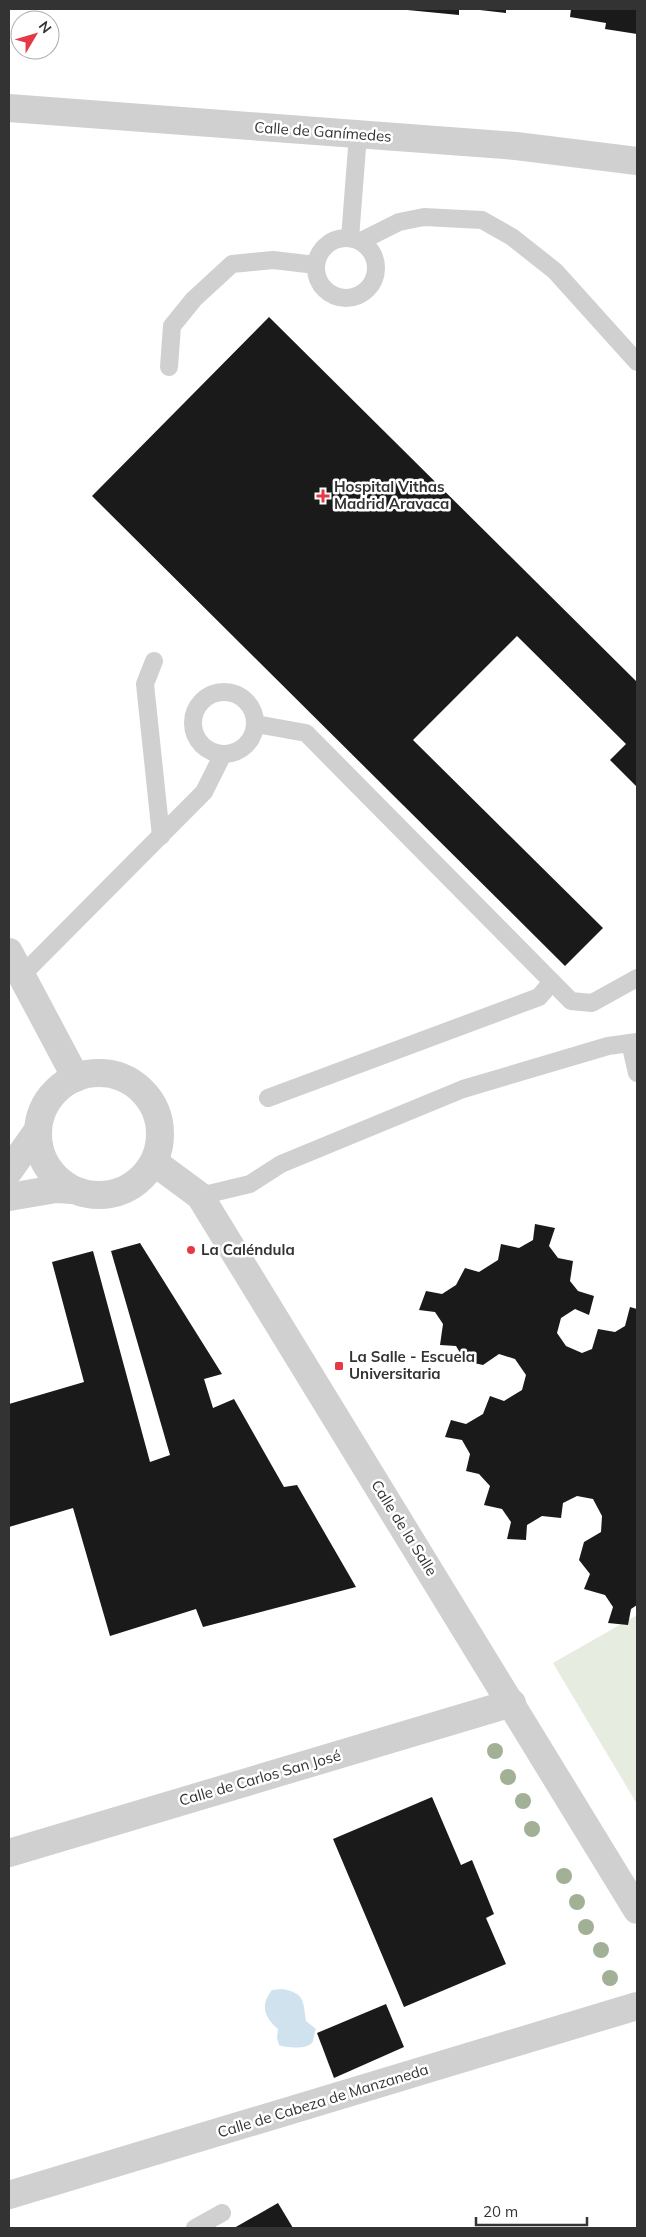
<svg xmlns="http://www.w3.org/2000/svg" width="646" height="2237" font-family="Mulish,sans-serif">
<style>
.green{fill:#e6ecdf}
.water{fill:#cfe2ee}
.building{fill:#1a1a1a}
.lines{fill:none;stroke-linecap:round;stroke-linejoin:round}
.lane{stroke:#d0d0d0;stroke-width:18}
.street{stroke:#d0d0d0;stroke-width:28}
.tree{fill:#a2b095}
.poi-dot{fill:#e63946;stroke:#fff;stroke-width:2}
.labels{text-anchor:middle;stroke-width:5;stroke-linejoin:round;paint-order:stroke}
.street-label{font-size:15px;fill:#333;stroke:#fff}
.poi-label{font-size:15px;font-weight:bold;fill:#333;stroke:#fff;text-anchor:start}
</style>
<rect width="100%" height="100%" fill="#fff"/>
<polygon class="green" points="637,1615 637,1804 553,1663"/>
<path class="water" d="M282,1989C305,1993 303,2001 306,2021L316,2029C314,2033 314,2037 313,2041C310,2050 286,2048 279,2045L277,2038L278,2029C264,2017 260,2005 272,1990Z"/>
<g class="building">
<polygon points="397,9 459,9 459,15"/>
<polygon points="471,9 506,9 506,13"/>
<polygon points="571,9 637,9 637,34 605,29 606,23 570,17"/>
<polygon points="269,317 637,682 637,787 610,760 626,744 517,636 413,740 603,928 565,966 92,496"/>
<polygon points="535,1224 555,1228 549,1246 558,1258 573,1261 570,1281 578,1291 594,1296 589,1315 575,1309 561,1318 557,1333 566,1346 582,1353 592,1349 598,1329 615,1332 625,1326 630,1307 637,1309 637,1605 631,1609 628,1625 608,1623 613,1607 605,1595 584,1589 590,1574 579,1560 584,1542 601,1532 602,1516 593,1499 577,1496 563,1503 561,1518 542,1516 527,1525 526,1540 507,1539 511,1522 502,1509 484,1505 490,1486 479,1474 466,1471 470,1454 462,1440 445,1437 451,1420 466,1424 483,1414 490,1396 504,1401 522,1390 526,1375 515,1359 499,1354 483,1365 465,1361 456,1346 440,1345 443,1324 435,1312 419,1310 426,1291 442,1294 456,1285 465,1268 479,1272 498,1260 501,1244 519,1248 533,1240"/>
<polygon points="140,1243 222,1374 204,1379 213,1408 234,1399 284,1487 297,1485 356,1587 203,1627 196,1609 110,1636 73,1508 9,1527 9,1404 84,1382 52,1262 93,1251 150,1462 170,1455 111,1251"/>
<polygon points="432,1797 461,1865 472,1860 494,1914 486,1918 506,1964 404,2007 333,1839"/>
<polygon points="386,2004 404,2047 334,2078 317,2033"/>
<polygon points="278,2203 293,2228 234,2228"/>
</g>
<g class="lines">
<g class="lane">
<circle cx="346" cy="268" r="30"/>
<polyline points="350,238 358,135"/>
<polyline points="361,241 399,222 424,217 482,220 512,237 555,271 637,362"/>
<polyline points="169,367 172,326 194,299 232,264 273,260 316,265"/>
<polyline points="154,661 145,684 161,836"/>
<circle cx="224" cy="723" r="31"/>
<polyline points="256,724 306,733 571,1001 592,1003 637,978"/>
<polyline points="21,976 204,792 223,754"/>
<polyline points="630,1043 637,1073"/>
<polyline points="268,1098 539,997 552,982"/>
<polyline points="200,1196 250,1184 281,1164 463,1089 608,1046 637,1042"/>
<polyline points="195,2228 222,2213"/>
</g>
<g class="street">
<polyline points="9,108 516,146 637,161"/>
<polyline points="9,952 76,1078"/>
<circle cx="99" cy="1134" r="61"/>
<polyline points="154,1162 200,1196 637,1910"/>
<polyline points="9,1171 38,1130"/>
<polyline points="9,1197 56,1189 73,1190"/>
<polyline points="9,1853 512,1703"/>
<polyline points="9,2195 637,2006"/>
</g>
</g>
<g class="tree">
<circle cx="495" cy="1751" r="8"/>
<circle cx="508" cy="1777" r="8"/>
<circle cx="523" cy="1801" r="8"/>
<circle cx="532" cy="1829" r="8"/>
<circle cx="564" cy="1876" r="8"/>
<circle cx="577" cy="1902" r="8"/>
<circle cx="586" cy="1927" r="8"/>
<circle cx="601" cy="1950" r="8"/>
<circle cx="610" cy="1978" r="8"/>
</g>
<g class="poi-dot">
<path d="M320.5 488.5h5v5h5v5h-5v5h-5v-5h-5v-5h5z"/>
<circle cx="191" cy="1250" r="5"/>
<rect x="334" y="1361" width="10" height="10" rx="2.5"/>
</g>
<g class="labels">
<g class="street-label">
<text transform="translate(323 132) rotate(4)" y="5">Calle de Ganímedes</text>
<text transform="translate(404 1528) rotate(58)" y="5">Calle de la Salle</text>
<text transform="translate(260 1778) rotate(-16)" y="5">Calle de Carlos San José</text>
<text transform="translate(323 2101) rotate(-17)" y="5">Calle de Cabeza de Manzaneda</text>
</g>
<g class="poi-label">
<text x="334" y="492">Hospital Vithas<tspan x="334" dy="17">Madrid Aravaca</tspan></text>
<text x="201" y="1255">La Caléndula</text>
<text x="349" y="1362">La Salle - Escuela<tspan x="349" dy="17">Universitaria</tspan></text>
</g>
</g>
<rect width="646" height="2237" fill="none" stroke="#333333" stroke-width="20"/>
<g transform="translate(35 35) rotate(52)"><circle r="24" fill="#ffffff" stroke="#adadad"/>
<path d="M0-4L9 19L0 12L-9 19Z" fill="#e63946"/>
<text y="-8" font-size="14" font-weight="bold" text-anchor="middle" fill="#333333">N</text>
</g>
<path d="M476 2217v8h111v-8" fill="none" stroke="#333333" stroke-width="2.5"/>
<text x="483" y="2217" font-size="15" fill="#333333" stroke="#ffffff" stroke-width="4" paint-order="stroke">20 m</text>
</svg>
